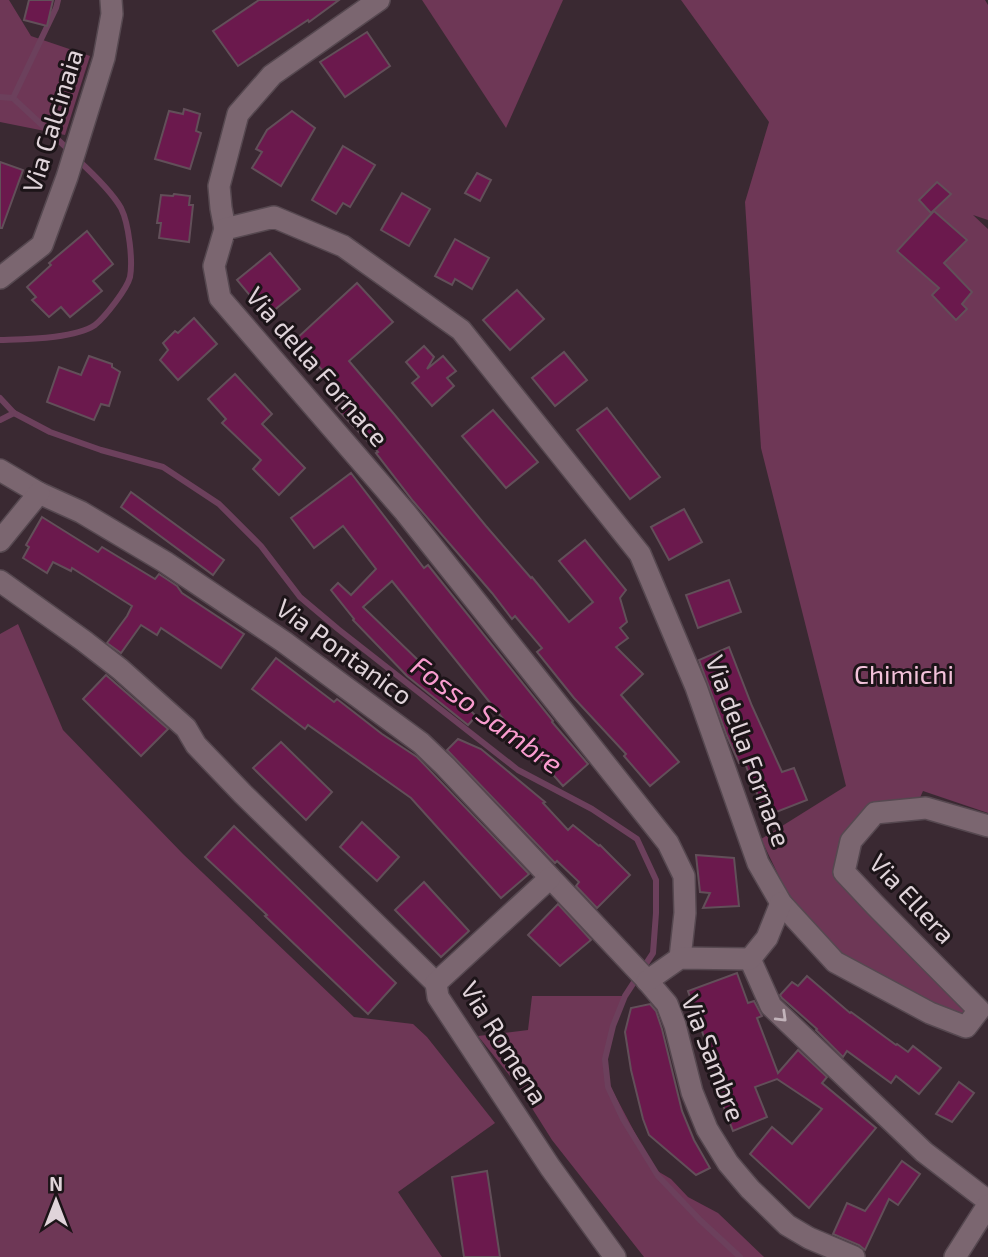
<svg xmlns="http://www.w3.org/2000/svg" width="988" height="1257" font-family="'Exo 2',sans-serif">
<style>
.green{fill:#6e3756}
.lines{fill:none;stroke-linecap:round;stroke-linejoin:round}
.stream{stroke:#6c405c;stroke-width:6}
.building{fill:#6b194d;stroke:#624f59;stroke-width:2}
.minor-casing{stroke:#564850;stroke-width:24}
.minor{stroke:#7b6670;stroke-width:21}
.oneway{stroke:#c2b3ba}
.labels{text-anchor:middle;stroke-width:6;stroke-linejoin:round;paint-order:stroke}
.street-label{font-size:26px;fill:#e0d4da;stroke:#1c1418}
.park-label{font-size:26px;fill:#f2c2da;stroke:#1c1418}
.water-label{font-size:28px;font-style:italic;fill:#f99ccf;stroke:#1c1418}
</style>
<rect width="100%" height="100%" fill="#3a2932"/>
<g class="green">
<polygon points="0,0 9,0 31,36 90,56 65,135 0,122"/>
<polygon points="422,0 563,0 506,128"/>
<polygon points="681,0 985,0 988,5 988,220 973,215 988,229 988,813 923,791 918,802 868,809 836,860 968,1009 961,1017 842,954 787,893 761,839 846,786 761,448 745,202 769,122"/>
<polygon points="18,624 63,730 183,854 354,1017 413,1024 427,1037 495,1123 398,1192 442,1257 0,1257 0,634"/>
<polygon points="532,996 625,996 606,1054 608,1082 654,1169 671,1179 688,1197 718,1213 764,1257 644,1257 552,1140 518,1086 478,1036 528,1030"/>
</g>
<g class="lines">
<g class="stream">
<polyline points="0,97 13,98 71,152"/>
<polyline points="13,98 56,8 58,0"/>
<path d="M0,340C26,339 74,339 95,325C105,317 127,289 130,277C133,261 129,224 121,208C113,194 91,172 78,160"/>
<polyline points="0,398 14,413 50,432 101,450 163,467 219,504 261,546 300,597 338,629 518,770 592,809 637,839 656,880 656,913 653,953 625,996 613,1026 605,1059 608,1087 623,1119 658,1176 700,1220 740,1257"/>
<polyline points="0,420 14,413"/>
</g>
</g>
<g class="building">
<polygon points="29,0 53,0 47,26 24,20"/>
<polygon points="259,0 339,0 309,22 308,20 238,66 213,31"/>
<polygon points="367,32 390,66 345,97 320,62"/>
<polygon points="184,109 200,114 196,131 201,133 190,169 155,159 169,111 183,114"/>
<polygon points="292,111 315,128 281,186 252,168 262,152 256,149 267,130"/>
<polygon points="343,146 375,165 350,207 343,203 336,214 312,200"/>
<polygon points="0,162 23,170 2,228 0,228"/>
<polygon points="477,173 491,180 480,201 465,193"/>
<polygon points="937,182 951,194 931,213 919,200"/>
<polygon points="402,193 430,209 409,246 381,230"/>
<polygon points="174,194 190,196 189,205 193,205 189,242 159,238 161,223 157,223 161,195 173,196"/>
<polygon points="934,211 967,240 944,263 972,292 962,304 967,309 956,320 932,295 939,288 897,251"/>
<polygon points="87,231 113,264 93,281 102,291 70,317 61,307 49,317 32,300 36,297 27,287 51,265 49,263"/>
<polygon points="455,239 489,258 472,289 455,279 452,285 435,276"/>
<polygon points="270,253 300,289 267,316 237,280"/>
<polygon points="357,283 393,322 349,361 394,414 486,526 531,578 532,577 569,622 593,602 559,561 585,540 626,590 620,598 627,622 620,628 628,638 616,647 643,674 621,695 679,762 650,786 624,756 626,754 574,698 537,652 542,648 515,616 512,619 492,593 413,501 376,453 378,452 336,408 347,398 295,340"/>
<polygon points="517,290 544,319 510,350 483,320"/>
<polygon points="194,318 217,344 178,380 160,360 168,350 163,343 175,331 178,333"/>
<polygon points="424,346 434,357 427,369 443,356 456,371 447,378 454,386 432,406 412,383 419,377 406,362"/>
<polygon points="564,352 587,380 555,406 532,378"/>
<polygon points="89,356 112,364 112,367 120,372 109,406 101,404 94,420 47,402 59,367 81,375"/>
<polygon points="235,374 272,414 262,424 305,468 279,495 253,469 261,460 222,423 226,419 208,399"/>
<polygon points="607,408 660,477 630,499 577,430"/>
<polygon points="493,410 538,462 506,488 462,436"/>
<polygon points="351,473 424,568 428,565 553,721 552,722 588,764 563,786 525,743 522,746 503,721 504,720 392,581 363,607 476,716 468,725 407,676 353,620 354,619 331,590 338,583 351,595 376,569 343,526 314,548 291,518"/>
<polygon points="131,492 224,560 213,575 121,507"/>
<polygon points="684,509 702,542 669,560 651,527"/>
<polygon points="42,517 98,552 102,547 155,579 159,574 177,586 182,593 244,634 221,668 161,628 157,635 141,625 121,653 107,643 127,616 132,606 72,568 71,571 53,562 47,573 23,558 29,547 26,545"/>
<polygon points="729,580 741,612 698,628 686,595"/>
<polygon points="729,647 752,706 782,772 794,768 807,800 766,816 744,761 739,763 727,736 699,660"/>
<polygon points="276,658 334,702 337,699 382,734 417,757 529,874 501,898 411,798 308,725 305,729 252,689"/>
<polygon points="106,675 168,729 141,756 83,699"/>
<polygon points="458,739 481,749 545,802 543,803 568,830 573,825 599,846 600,845 630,875 597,908 576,886 579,882 557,861 555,863 447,750"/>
<polygon points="281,742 332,792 306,820 253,768"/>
<polygon points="362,822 399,857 377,881 340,847"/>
<polygon points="234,826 396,983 368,1014 265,916 267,915 205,857"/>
<polygon points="696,855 734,858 739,906 703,908 710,893 700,892"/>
<polygon points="424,882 469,931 441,957 395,910"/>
<polygon points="558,904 591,940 560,966 528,935"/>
<polygon points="737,973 748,1003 754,1001 762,1016 757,1018 778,1073 798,1050 827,1077 822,1083 876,1128 809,1208 750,1154 772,1127 792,1144 822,1109 777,1079 755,1087 767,1117 733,1131 704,1056 710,1054 688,991"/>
<polygon points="807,976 850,1013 851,1012 896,1045 897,1044 908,1052 913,1046 941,1068 919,1094 896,1076 891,1083 847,1051 843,1057 816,1030 817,1029 782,998 780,995 792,982 798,986"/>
<polygon points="650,1004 656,1011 662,1029 682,1111 694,1140 710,1168 696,1175 649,1135 643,1119 631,1070 625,1032 631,1008"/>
<polygon points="959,1082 974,1093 952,1122 936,1114"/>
<polygon points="902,1161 920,1174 898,1205 889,1199 865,1250 859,1245 833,1234 847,1203 865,1211"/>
<polygon points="487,1171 500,1257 464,1257 452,1177"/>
</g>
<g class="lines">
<g class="minor-casing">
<g id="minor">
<polyline points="225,229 221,208 219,186 238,114 272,75 379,0"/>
<polyline points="0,278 42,245 67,177 104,58 112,14 111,0"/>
<polyline points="0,470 39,493 81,512 165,562 284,642 421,743 445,766 644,977 667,1004 675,1025 692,1092 707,1129 728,1163 750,1189 787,1225 809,1238 854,1257"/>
<polyline points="0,541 39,493"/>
<polyline points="0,581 84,641 120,669 186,728 196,745 243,794 436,983"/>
<polyline points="550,878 436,983 438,997 550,1167 615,1257"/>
<polyline points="680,958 685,913 684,876 668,843 405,512 220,298 214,266 225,229 274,217 343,246 461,330 640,554 696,687 758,863 781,903 835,962 930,1013 966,1027 979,1010 875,905 844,872 851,841 875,813 926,808 988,826"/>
<polyline points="750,959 771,1006 924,1152 988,1201"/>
<polyline points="647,981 680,958 750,959 767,938 781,903"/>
<polyline points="955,1257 988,1205"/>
</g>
</g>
<use href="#minor" class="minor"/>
</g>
<defs><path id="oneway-chevron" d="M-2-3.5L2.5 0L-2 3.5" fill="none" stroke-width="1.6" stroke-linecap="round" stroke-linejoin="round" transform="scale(1.75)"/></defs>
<use class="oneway" href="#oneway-chevron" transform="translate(782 1017) rotate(44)"/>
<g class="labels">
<g class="street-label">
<text transform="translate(53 121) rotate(-73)" y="9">Via Calcinaia</text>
<text transform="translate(317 367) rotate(49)" y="9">Via della Fornace</text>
<text transform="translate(344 652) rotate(36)" y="9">Via Pontanico</text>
<text transform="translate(748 751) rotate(70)" y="9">Via della Fornace</text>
<text transform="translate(912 899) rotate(47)" y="9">Via Ellera</text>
<text transform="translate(504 1043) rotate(58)" y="9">Via Romena</text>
<text transform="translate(713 1058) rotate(69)" y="9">Via Sambre</text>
</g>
<g class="park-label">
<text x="904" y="684">Chimichi</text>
</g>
<g class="water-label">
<text transform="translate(487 715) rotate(36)" y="10">Fosso Sambre</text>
</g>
</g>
<g transform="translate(56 1201)" stroke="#1c1418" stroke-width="5" paint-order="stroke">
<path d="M0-5L12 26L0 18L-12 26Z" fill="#e0d4da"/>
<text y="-10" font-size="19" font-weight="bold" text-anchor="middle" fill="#e0d4da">N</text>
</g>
</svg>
